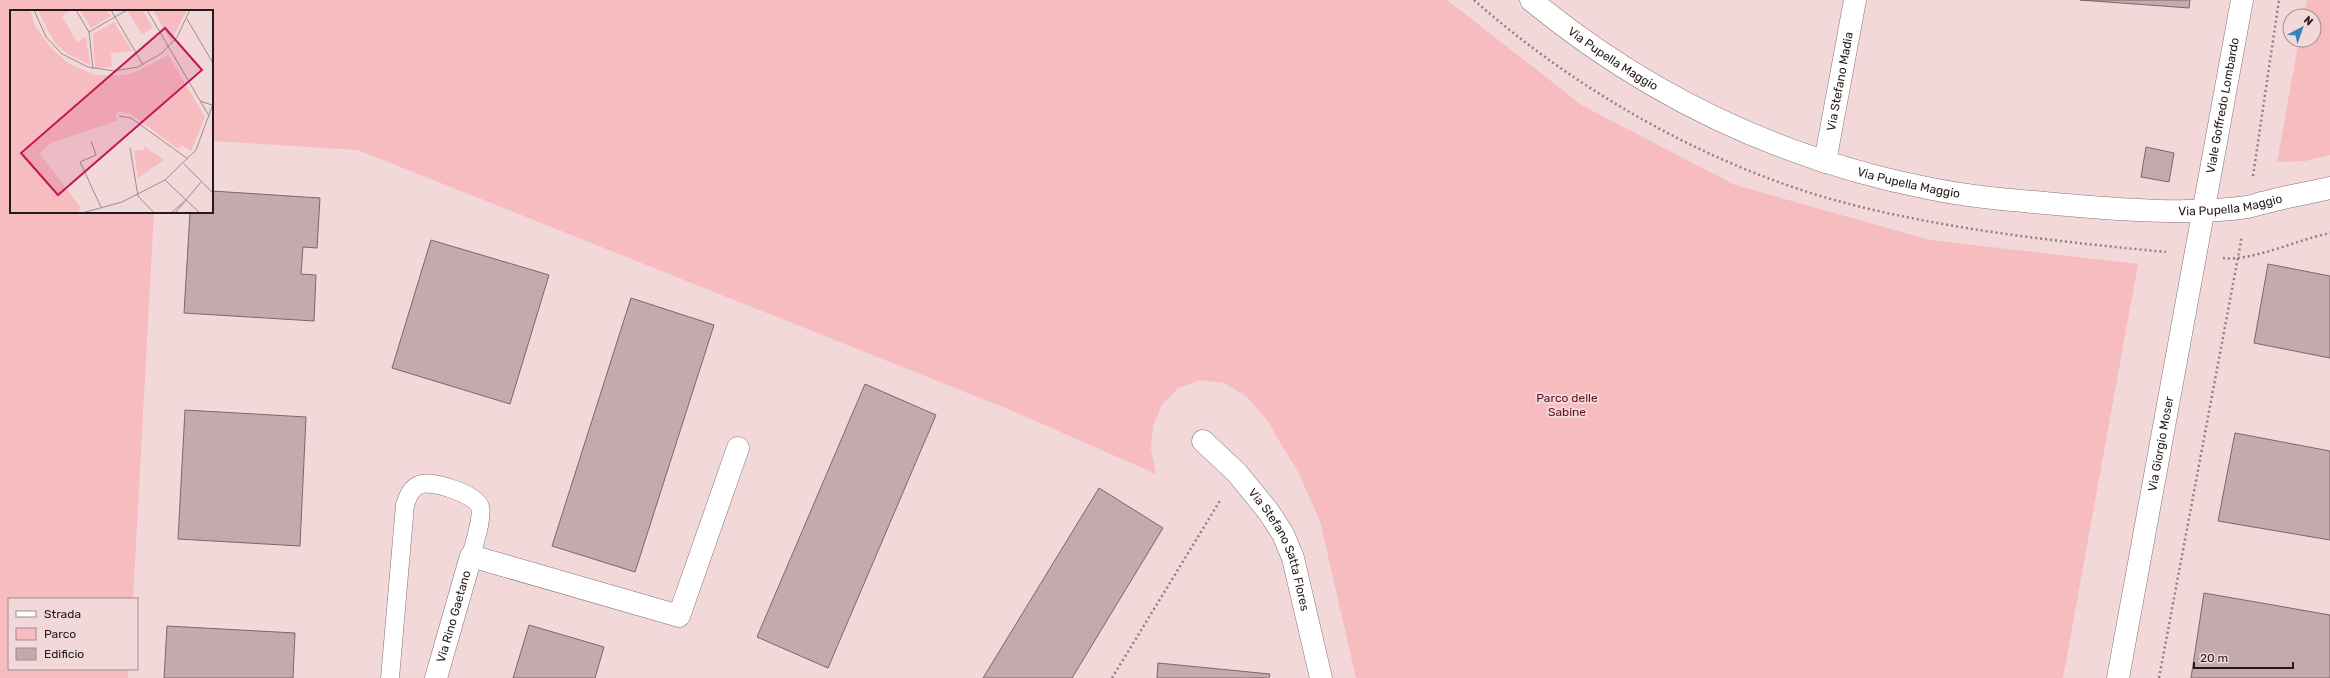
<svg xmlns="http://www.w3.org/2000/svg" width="2330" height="678" font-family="Rubik,sans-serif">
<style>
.green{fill:#f7bcc0}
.building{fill:#c4aaac;stroke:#7d6667}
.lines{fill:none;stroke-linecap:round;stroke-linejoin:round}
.lane-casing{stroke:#887071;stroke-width:19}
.street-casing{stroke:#887071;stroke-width:23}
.path{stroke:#917f80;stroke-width:2.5;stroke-dasharray:2 3;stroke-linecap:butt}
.lane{stroke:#fff;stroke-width:18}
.street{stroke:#fff;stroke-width:22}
.labels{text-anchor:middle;stroke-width:4;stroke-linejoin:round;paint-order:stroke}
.street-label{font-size:12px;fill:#231a1a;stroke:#f2d8d9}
.park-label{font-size:12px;fill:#661023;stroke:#f2d8d9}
.inset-road{fill:none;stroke:#9f8c8d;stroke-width:1}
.view{fill:#c2185b;fill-opacity:0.15;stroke:#c2185b;stroke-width:2}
.inset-edge{fill:none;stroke:#231a1a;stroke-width:2}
</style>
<rect width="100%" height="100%" fill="#f2d8d9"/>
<g class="green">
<polygon points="0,0 1447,0 1583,106 1735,185 1930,240 2138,264 2063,678 1356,678 1320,521 1299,474 1267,420 1247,397 1224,383 1200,380 1178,388 1162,405 1153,426 1151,449 1156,474 1015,412 358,150 212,141 212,11 11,11 11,212 154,212 133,599 9,599 9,669 129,669 128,678 0,678"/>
<polygon points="2307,0 2330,0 2330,155 2305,161 2277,162 2299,40 2314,40 2314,16 2304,16"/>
</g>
<g class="building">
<polygon points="2080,0 2190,0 2189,8"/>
<polygon points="2146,147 2174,153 2169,182 2141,177"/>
<polygon points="212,191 320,198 317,248 303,247 301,274 316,275 314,321 184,313 190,212 212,212"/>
<polygon points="431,240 549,275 510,404 392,368"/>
<polygon points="2268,264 2330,276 2330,358 2254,343"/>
<polygon points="631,298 714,325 635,572 552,546"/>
<polygon points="865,384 936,415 828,668 757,637"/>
<polygon points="185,410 306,417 300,546 178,539"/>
<polygon points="2235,433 2330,451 2330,540 2218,521"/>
<polygon points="1099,488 1163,528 1072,678 983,678"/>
<polygon points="2204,593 2330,615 2330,678 2191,678"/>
<polygon points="529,625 604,647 595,678 513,678"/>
<polygon points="167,626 295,633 293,678 164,678"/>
<polygon points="1158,663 1270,674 1269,678 1157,678"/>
</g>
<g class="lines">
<g class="lane-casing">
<path id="lane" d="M390,678L405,505C408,497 410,489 419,485C430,479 476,494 480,507C483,518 474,544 471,556"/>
</g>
<g class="street-casing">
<g id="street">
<path id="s1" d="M1531,0C1649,97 1782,160 1932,189C1977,198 2022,201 2068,205C2124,210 2191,215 2247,207C2254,206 2260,203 2267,202C2288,196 2309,193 2330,188"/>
<path id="s2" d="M1825,162L1855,0"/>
<path id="s3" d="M1203,441L1237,473L1268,511L1283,534L1293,558L1321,678"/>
<path id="s4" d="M436,678L471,556L679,616L738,448"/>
<path id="s5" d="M2118,678L2242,0"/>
</g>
</g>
<g class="path">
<path d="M1474,0C1580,94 1719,172 1857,206C1959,231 2062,242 2166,252"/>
<polyline points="2253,176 2279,0"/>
<path d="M2223,258C2250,262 2300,239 2330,233"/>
<polyline points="1112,678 1221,499"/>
<polyline points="2159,678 2242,236"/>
</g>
<use href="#lane" class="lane"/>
<use href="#street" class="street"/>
</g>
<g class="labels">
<g class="street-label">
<text dy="4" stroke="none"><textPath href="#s1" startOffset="101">Via Pupella Maggio</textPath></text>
<text dy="4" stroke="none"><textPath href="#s2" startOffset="82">Via Stefano Madia</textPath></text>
<text dy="4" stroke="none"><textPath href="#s5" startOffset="582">Viale Goffredo Lombardo</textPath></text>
<text dy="4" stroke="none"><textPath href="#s1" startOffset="424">Via Pupella Maggio</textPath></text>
<text dy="4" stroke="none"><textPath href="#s1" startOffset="748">Via Pupella Maggio</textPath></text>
<text dy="4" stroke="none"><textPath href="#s5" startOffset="238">Via Giorgio Moser</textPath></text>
<text dy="4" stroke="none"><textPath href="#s3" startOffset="136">Via Stefano Satta Flores</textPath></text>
<text dy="4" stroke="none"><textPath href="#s4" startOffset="64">Via Rino Gaetano</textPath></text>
</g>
<g class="park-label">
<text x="1567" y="402">Parco delle<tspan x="1567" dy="14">Sabine</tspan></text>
</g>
</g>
<g transform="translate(10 10)">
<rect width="203" height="203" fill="#f2d8d9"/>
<path d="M0,0H20L25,16L41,38L58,53L85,65H115L128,61L158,45L195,107L181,141L172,135L168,139L121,104L108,101L105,106L108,110L41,133L29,143L71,198L67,203H0ZM28,0H62L52,6L67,32L76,27L80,55L58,44L44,32ZM70,0H97L101,6L81,18ZM122,0H132L143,18L132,24L118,2ZM143,0H177L161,31ZM104,12L122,41L101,43L102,57L85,58L83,24ZM134,136L154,150L128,168L124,141L134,140Z" fill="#f7bcc0"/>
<path class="inset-road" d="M24,0L36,27L52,44L78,57L104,61L128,57L152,43L167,27L180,0M66,0L79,22L83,59M101,0L133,55M137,0L199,106M177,9L203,53M79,22L117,0M190,91L202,95M109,106L121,108L178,149M81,131L86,145L70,152L91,197M120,138L128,186L144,203M174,154L203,183M155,170L190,203M72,203L112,192L155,170L186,140L203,94M161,203L176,190M165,203L191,172"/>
<path class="view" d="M155,18L192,60L48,185L11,143Z"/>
<rect width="203" height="203" class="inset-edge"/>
</g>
<rect x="8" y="598" width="130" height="72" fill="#f2d8d9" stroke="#9f8c8d"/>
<rect x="16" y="611" width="20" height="6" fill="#ffffff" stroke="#9f8c8d"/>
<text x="44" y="618" font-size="12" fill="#231a1a">Strada</text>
<rect x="16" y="628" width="20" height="12" fill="#f7bcc0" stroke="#9f8c8d"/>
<text x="44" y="638" font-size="12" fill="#231a1a">Parco</text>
<rect x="16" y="648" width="20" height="12" fill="#c4aaac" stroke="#9f8c8d"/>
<text x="44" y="658" font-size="12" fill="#231a1a">Edificio</text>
<g transform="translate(2302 28) rotate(41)"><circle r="19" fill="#f2d8d9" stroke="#9f8c8d"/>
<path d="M0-3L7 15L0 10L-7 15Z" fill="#3685b7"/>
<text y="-6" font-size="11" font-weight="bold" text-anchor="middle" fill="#231a1a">N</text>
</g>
<path d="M2194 662v6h99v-6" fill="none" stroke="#231a1a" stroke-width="2"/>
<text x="2200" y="662" font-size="12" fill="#231a1a" stroke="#f2d8d9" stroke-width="3" paint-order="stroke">20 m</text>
</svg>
